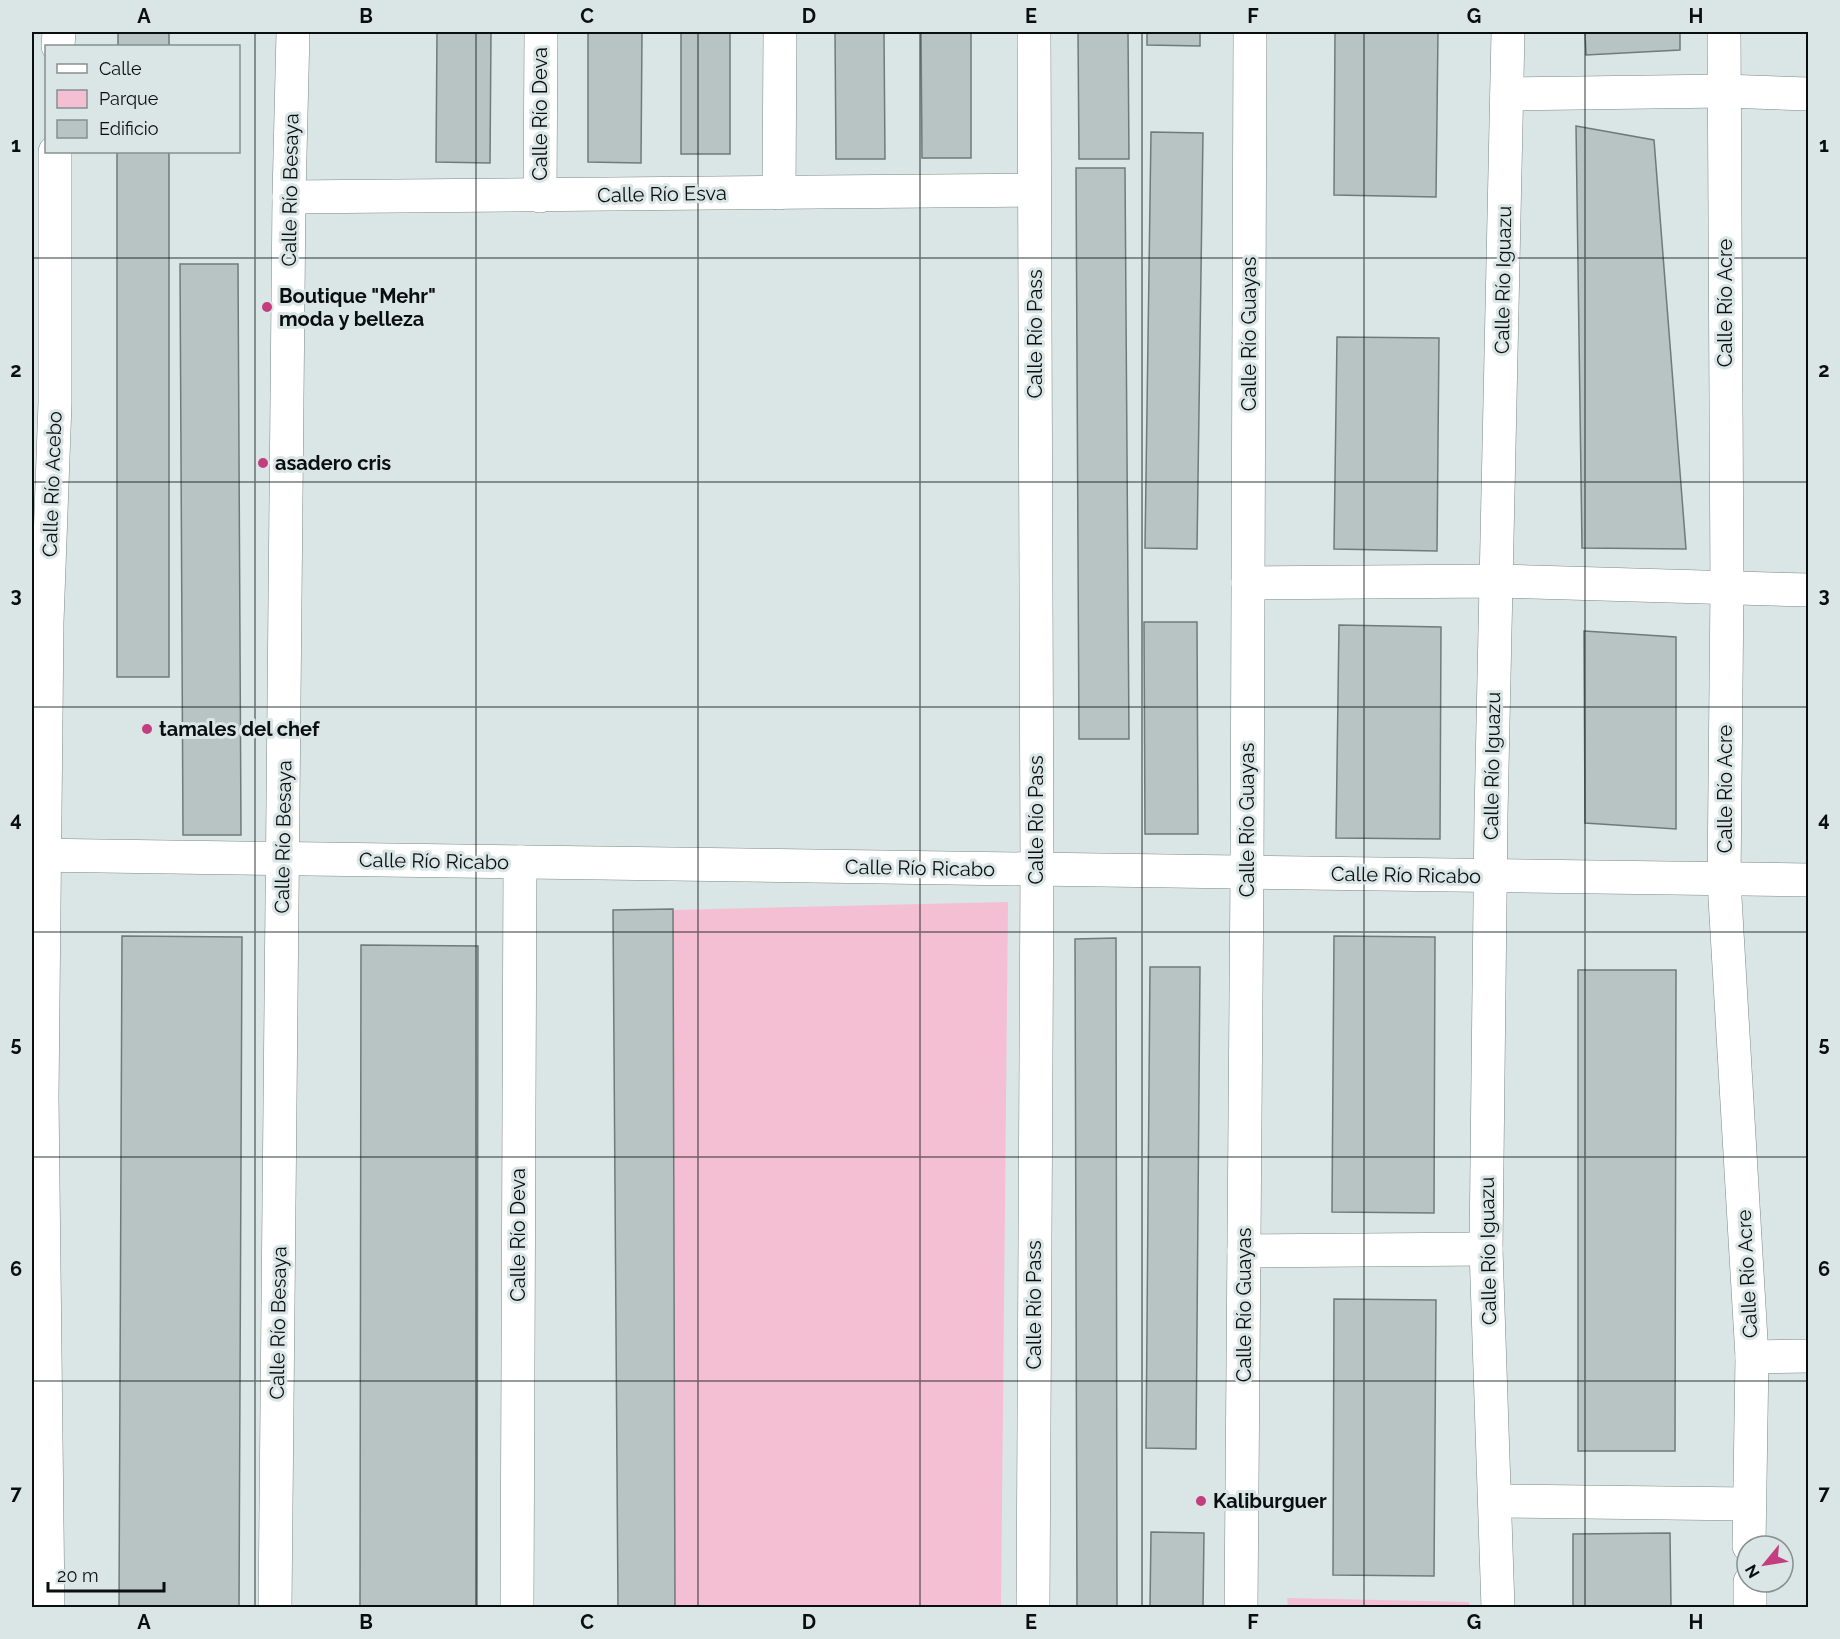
<svg xmlns="http://www.w3.org/2000/svg" width="1840" height="1639" font-family="Raleway,sans-serif">
  <rect width="100%" height="100%" fill="#d9e6e5"/>
  <g fill="#f4bfd3">
    <path d="M1008 902 1001 1607H675L673 910Z"/>
    <path d="M1287 1598 1469 1602 1470 1607H1288Z"/>
  </g>
  <g fill="#b7c4c3" stroke="#6f7b7a" stroke-width="1.5">
    <rect x="118" y="32" width="51" height="14"/>
    <path d="M437 32H491L490 163 436 162Z"/>
    <path d="M588 32H642L641 163 588 162Z"/>
    <rect x="681" y="32" width="49" height="122"/>
    <path d="M835 32H884L885 159H836Z"/>
    <path d="M921 32H971V158H922Z"/>
    <path d="M1078 32H1128L1129 159H1079Z"/>
    <path d="M1147 32H1200V46L1147 45Z"/>
    <path d="M1335 32H1438L1436 197 1334 195Z"/>
    <path d="M1585 32H1680V50L1586 55Z"/>
    <path d="M1576 126 1654 140 1686 549 1582 548Z"/>
    <path d="M1151 132 1203 133 1197 549 1145 548Z"/>
    <rect x="117" y="152" width="52" height="525"/>
    <path d="M1076 168H1125L1129 739H1079Z"/>
    <path d="M180 264H238L241 835H183Z"/>
    <path d="M1337 337 1439 338 1437 551 1334 549Z"/>
    <path d="M1144 622H1197L1198 834H1145Z"/>
    <path d="M1339 625 1441 627 1440 839 1336 838Z"/>
    <path d="M1584 631 1676 637V829L1585 823Z"/>
    <path d="M673 909 675 1608H618L613 910Z"/>
    <path d="M122 936 242 937 239 1608H119Z"/>
    <path d="M1334 936 1435 937 1434 1213 1332 1212Z"/>
    <path d="M1116 938 1117 1608H1077L1075 939Z"/>
    <path d="M361 945 478 946 477 1608H360Z"/>
    <path d="M1150 967H1200L1196 1449 1146 1448Z"/>
    <path d="M1578 970H1676L1675 1451H1578Z"/>
    <path d="M1334 1299 1436 1300 1434 1576 1333 1575Z"/>
    <path d="M1151 1532 1204 1533 1203 1608H1150Z"/>
    <path d="M1670 1533 1671 1608H1573V1534Z"/>
  </g>
  <g fill="none" stroke-linecap="round" stroke-linejoin="round">
    <g stroke="#7c8887" stroke-width="34">
      <g id="minor">
        <path d="M1724 32 1727 588 1724 881 1752 1357 1749 1546"/>
        <path d="M58 46 59 32"/>
        <path d="M1507 94 1724 91 1808 94"/>
        <path d="M779 193 780 32"/>
        <path d="M540 196 541 32"/>
        <path d="M289 197 1034 190"/>
        <path d="M1248 583 1496 581 1808 590"/>
        <path d="M32 855 1808 880"/>
        <path d="M1244 1251 1486 1249"/>
        <path d="M1752 1357 1808 1356"/>
        <path d="M1496 1501 1749 1504"/>
        <path d="M1750 1582V1608"/>
        <path d="M48 1608 42 1097 47 622 55 403V152"/>
        <path d="M275 1608 289 197 293 32"/>
        <path d="M517 1608 520 862"/>
        <path d="M1033 1608 1037 870 1034 32"/>
        <path d="M1241 1608 1247 873 1250 32"/>
        <path d="M1498 1608 1486 1249 1491 815 1508 32"/>
      </g>
    </g>
    <use href="#minor" stroke="#fff" stroke-width="33"/>
  </g>
  <path fill="none" stroke="#0a0e0e" stroke-width="1.5" stroke-opacity="0.55" d="M255 32V1608M476 32V1608M698 32V1608M920 32V1608M1142 32V1608M1364 32V1608M1585 32V1608M32 258H1808M32 482H1808M32 707H1808M32 932H1808M32 1157H1808M32 1381H1808"/>
  <g fill="#c33d7f" stroke="#d9e6e5" stroke-width="2">
    <circle cx="267" cy="307" r="6"/>
    <circle cx="263" cy="463" r="6"/>
    <circle cx="147" cy="729" r="6"/>
    <circle cx="1201" cy="1501" r="6"/>
  </g>
  <g text-anchor="middle" stroke-width="6" stroke-linejoin="round" paint-order="stroke">
    <g font-size="20" fill="#0a0e0e" stroke="#d9e6e5">
      <text transform="translate(540 114) rotate(-90)" y="7">Calle Río Deva</text>
      <text transform="translate(290 190) rotate(-89)" y="7">Calle Río Besaya</text>
      <text transform="translate(662 194) rotate(-1)" y="7">Calle Río Esva</text>
      <text transform="translate(1503 280) rotate(-89)" y="7">Calle Río Iguazu</text>
      <text transform="translate(1725 303) rotate(-90)" y="7">Calle Río Acre</text>
      <text transform="translate(1035 334) rotate(-90)" y="7">Calle Río Pass</text>
      <text transform="translate(1249 334) rotate(-90)" y="7">Calle Río Guayas</text>
      <text transform="translate(52 484) rotate(-88)" y="7">Calle Río Acebo</text>
      <text transform="translate(1492 766) rotate(-89)" y="7">Calle Río Iguazu</text>
      <text transform="translate(1725 789) rotate(-90)" y="7">Calle Río Acre</text>
      <text transform="translate(1036 820) rotate(-90)" y="7">Calle Río Pass</text>
      <text transform="translate(1247 820) rotate(-90)" y="7">Calle Río Guayas</text>
      <text transform="translate(283 837) rotate(-89)" y="7">Calle Río Besaya</text>
      <text transform="translate(434 861) rotate(1)" y="7">Calle Río Ricabo</text>
      <text transform="translate(920 868) rotate(1)" y="7">Calle Río Ricabo</text>
      <text transform="translate(1406 875) rotate(1)" y="7">Calle Río Ricabo</text>
      <text transform="translate(518 1235) rotate(-90)" y="7">Calle Río Deva</text>
      <text transform="translate(1488 1251) rotate(-91)" y="7">Calle Río Iguazu</text>
      <text transform="translate(1747 1274) rotate(-93)" y="7">Calle Río Acre</text>
      <text transform="translate(1034 1305) rotate(-90)" y="7">Calle Río Pass</text>
      <text transform="translate(1244 1305) rotate(-90)" y="7">Calle Río Guayas</text>
      <text transform="translate(278 1323) rotate(-89)" y="7">Calle Río Besaya</text>
    </g>
    <g font-size="20" font-weight="bold" fill="#0a0e0e" stroke="#d9e6e5" text-anchor="start">
      <text x="279" y="303">Boutique "Mehr"<tspan x="279" dy="23">moda y belleza</tspan></text>
      <text x="275" y="470">asadero cris</text>
      <text x="159" y="736">tamales del chef</text>
      <text x="1213" y="1508">Kaliburguer</text>
    </g>
  </g>
  <rect width="1840" height="1639" fill="none" stroke="#d9e6e5" stroke-width="66"/>
  <rect x="45" y="45" width="195" height="108" fill="#d9e6e5" stroke="#86908f" stroke-width="1.5"/>
  <rect x="57" y="64" width="30" height="9" fill="#ffffff" stroke="#86908f" stroke-width="1.5"/>
  <text x="99" y="75" font-size="18" fill="#0a0e0e">Calle</text>
  <rect x="57" y="90" width="30" height="18" fill="#f4bfd3" stroke="#86908f" stroke-width="1.5"/>
  <text x="99" y="105" font-size="18" fill="#0a0e0e">Parque</text>
  <rect x="57" y="120" width="30" height="18" fill="#b7c4c3" stroke="#86908f" stroke-width="1.5"/>
  <text x="99" y="135" font-size="18" fill="#0a0e0e">Edificio</text>
  <g transform="translate(1765 1564) rotate(240)"><circle r="28" fill="#d9e6e5" stroke="#86908f" stroke-width="1.5"/>
  <path d="M0-4.5L10 22L0 15L-10 22Z" fill="#c33d7f"/>
  <text y="-9" font-size="16" font-weight="bold" text-anchor="middle" fill="#0a0e0e">N</text>
  </g>
  <path d="M48 1582v9h116v-9" fill="none" stroke="#0a0e0e" stroke-width="3"/>
  <text x="57" y="1582" font-size="18" fill="#0a0e0e" stroke="#d9e6e5" stroke-width="4.5" paint-order="stroke">20 m</text>
  <rect x="33" y="33" width="1774" height="1573" fill="none" stroke="#0a0e0e" stroke-width="2"/>
  <g font-size="20" text-anchor="middle" font-weight="bold" fill="#0a0e0e">
    <text x="144" y="23">A</text>
    <text x="366" y="23">B</text>
    <text x="587" y="23">C</text>
    <text x="809" y="23">D</text>
    <text x="1031" y="23">E</text>
    <text x="1253" y="23">F</text>
    <text x="1474" y="23">G</text>
    <text x="1696" y="23">H</text>
    <text x="16" y="152">1</text>
    <text x="1824" y="152">1</text>
    <text x="16" y="377">2</text>
    <text x="1824" y="377">2</text>
    <text x="16" y="602">3</text>
    <text x="1824" y="602">3</text>
    <text x="16" y="826">4</text>
    <text x="1824" y="826">4</text>
    <text x="16" y="1051">5</text>
    <text x="1824" y="1051">5</text>
    <text x="16" y="1276">6</text>
    <text x="1824" y="1276">6</text>
    <text x="16" y="1500">7</text>
    <text x="1824" y="1500">7</text>
    <text x="144" y="1629">A</text>
    <text x="366" y="1629">B</text>
    <text x="587" y="1629">C</text>
    <text x="809" y="1629">D</text>
    <text x="1031" y="1629">E</text>
    <text x="1253" y="1629">F</text>
    <text x="1474" y="1629">G</text>
    <text x="1696" y="1629">H</text>
  </g>
</svg>
